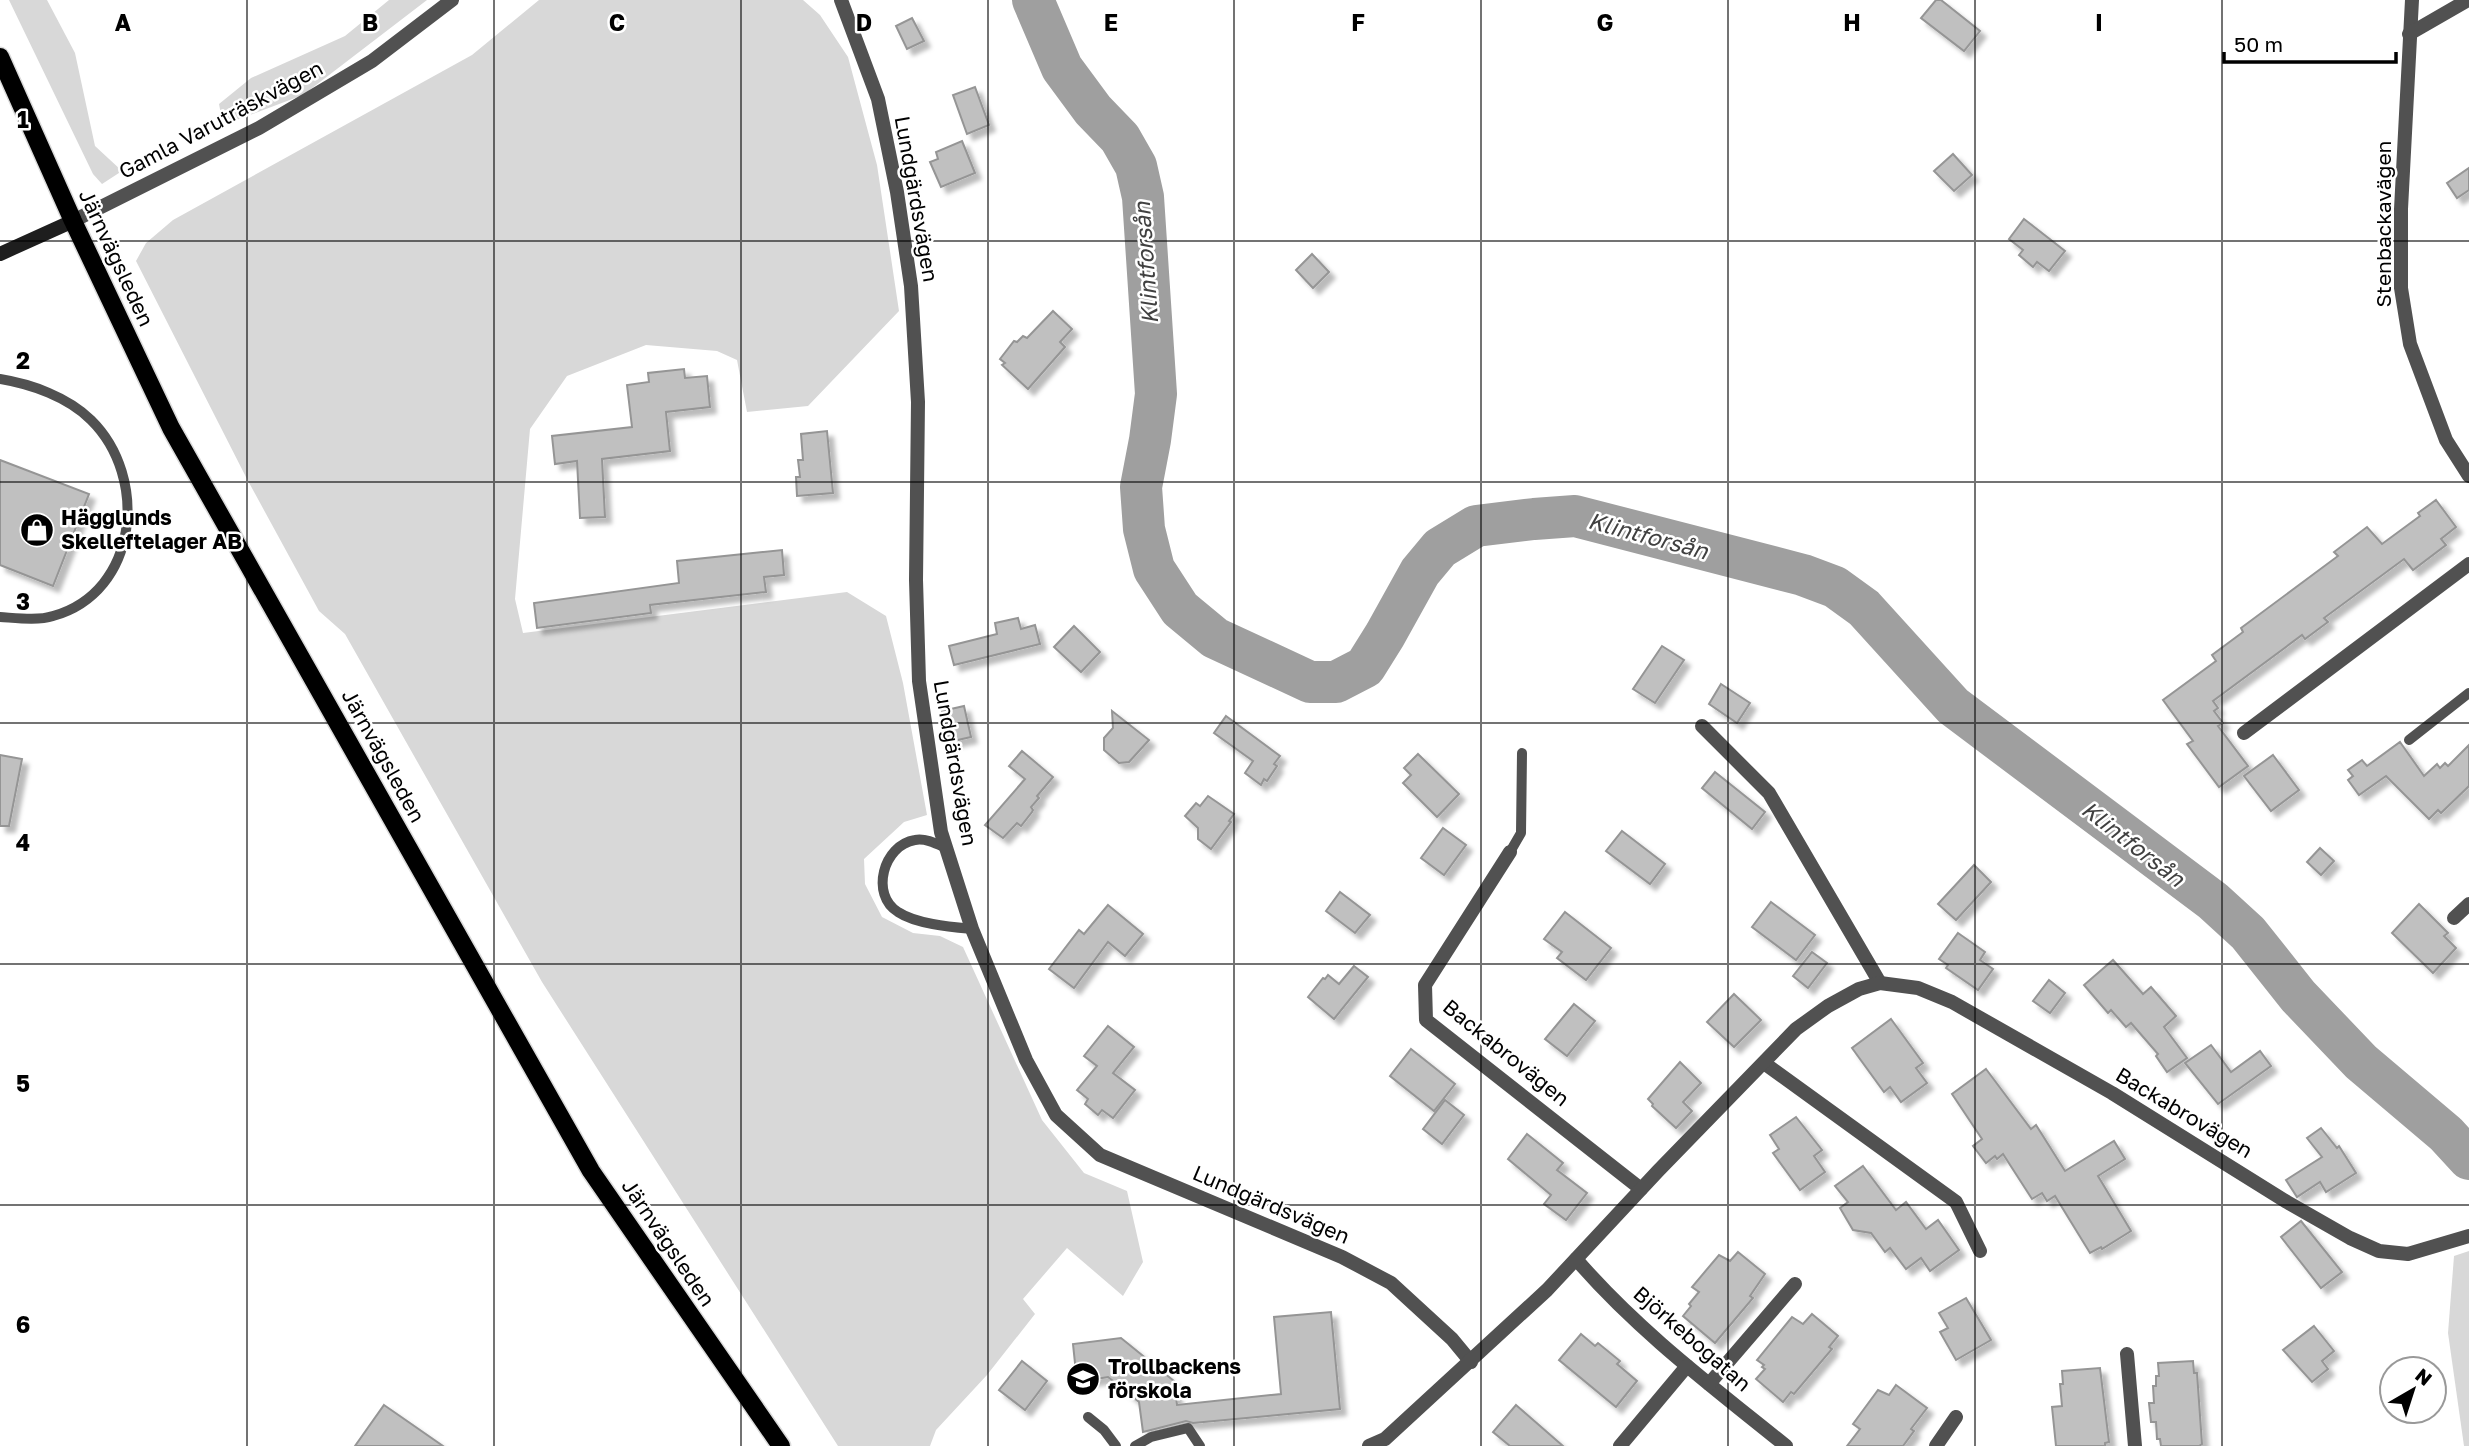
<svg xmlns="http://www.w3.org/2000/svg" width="2469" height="1446" font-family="'Golos Text',sans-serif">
  <defs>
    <filter id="shadow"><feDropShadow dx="6" dy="6" stdDeviation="2" flood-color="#0004"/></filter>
  </defs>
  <rect width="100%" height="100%" fill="#fff"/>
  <g fill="#d8d8d8">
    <path d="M9 0H47L75 53 95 146 122 171 102 184 93 174Z"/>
    <path d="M389 0H427L303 95 223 125 219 104 251 78 345 36Z"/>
    <path d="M539 0H803L820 15 848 57 877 165 899 311 808 406 747 412 737 360 717 351 646 345 567 376 530 429 515 599 523 633 847 592 886 616 903 683 927 815 904 822 864 859 865 884 882 917 913 933 940 936 963 947 1042 1120 1084 1173 1127 1191 1143 1262 1123 1296 1067 1248 1023 1299 1035 1314 987 1375 936 1430 930 1446H838L542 982 345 634 319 611 247 479 136 261 146 243 173 220 472 55Z"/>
    <path d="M2469 1251V1446H2464L2448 1333 2454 1256Z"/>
  </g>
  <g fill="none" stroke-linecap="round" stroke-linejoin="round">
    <path stroke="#9f9f9f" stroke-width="42" d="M1033 0 1062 68 1093 110 1120 138 1136 166 1143 197 1156 394 1150 440 1141 487 1144 529 1154 569 1180 609 1215 638 1310 682H1336L1365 667 1385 635 1420 572 1440 548 1476 526 1534 519 1575 516 1803 575 1835 587 1864 608 1953 706 2213 901 2248 933 2298 996 2361 1062 2446 1134 2469 1159"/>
  </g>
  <g fill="#c0c0c0" stroke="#959595" stroke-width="2" filter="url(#shadow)">
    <path d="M1936 0H1941L1980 31 1964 51 1921 18Z"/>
    <path d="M912 18 924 41 907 49 896 26Z"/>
    <path d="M975 87 989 125 967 134 953 95Z"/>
    <path d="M962 141 975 173 941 187 930 162 938 159 936 152Z"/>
    <path d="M1953 154 1972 175 1954 191 1934 171Z"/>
    <path d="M2469 168V190L2457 198 2447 183Z"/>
    <path d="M2024 219 2065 251 2049 271 2037 262 2033 267 2019 255 2023 250 2009 239Z"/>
    <path d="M1312 254 1329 272 1313 288 1296 270Z"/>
    <path d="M1053 311 1072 329 1060 342 1065 347 1028 389 1002 365 1005 363 1000 359 1014 341 1017 342 1023 336 1027 338Z"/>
    <path d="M684 369 685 378 707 376 710 407 666 412 670 451 602 459 605 517 580 518 577 461 555 464 552 436 632 427 627 385 649 382 648 373Z"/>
    <path d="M827 431 833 493 797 496 796 477H800L798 460H803L801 434Z"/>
    <path d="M0 460 89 494 53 586 0 565Z"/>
    <path d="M2436 500 2456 527 2441 539 2446 545 2413 570 2404 559 2324 618 2328 622 2305 639 2302 635 2213 701 2218 708 2214 711 2223 723 2218 726 2248 766 2219 787 2187 744 2193 741 2163 700 2216 661 2212 655 2243 632 2241 628 2338 556 2334 552 2367 527 2382 544 2420 516 2418 513Z"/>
    <path d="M782 550 784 575 764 577 766 592 650 605 651 613 537 628 534 603 679 583 677 561Z"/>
    <path d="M1018 618 1021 629 1035 625 1040 644 954 665 949 646 997 634 995 623Z"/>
    <path d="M1074 626 1100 652 1081 672 1054 647Z"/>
    <path d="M1662 646 1684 660 1655 703 1633 689Z"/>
    <path d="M1721 684 1750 703 1737 723 1709 704Z"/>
    <path d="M964 706 971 737 949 742 942 711Z"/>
    <path d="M1112 711 1149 740 1129 762 1119 763 1104 750V738L1113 728Z"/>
    <path d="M1226 716 1280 756 1274 764 1277 766 1267 781 1264 779 1261 785 1245 773 1253 761 1214 733Z"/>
    <path d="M2400 742 2424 776 2437 764 2440 768 2445 763 2448 766 2469 745V786L2441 813 2438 810 2429 819 2386 776 2359 795 2348 780 2353 776 2348 770 2362 760 2367 766Z"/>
    <path d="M1022 751 1053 777 1037 796 1039 798 1031 807 1033 810 1032 812 1021 826 1017 823 1003 838 985 825 1025 779 1009 766Z"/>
    <path d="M1418 754 1459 794 1437 817 1403 783 1411 775 1404 768Z"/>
    <path d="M0 755 22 759 9 826H0Z"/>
    <path d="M2273 755 2299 790 2271 811 2244 776Z"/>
    <path d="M1715 772 1765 812 1752 829 1702 788Z"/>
    <path d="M1208 796 1234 814 1229 821 1231 822 1211 849 1198 839V828L1185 816 1196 803 1200 806Z"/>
    <path d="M1443 828 1466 845 1444 875 1421 858Z"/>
    <path d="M1622 831 1665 864 1650 884 1606 851Z"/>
    <path d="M2320 848 2334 861 2321 875 2307 862Z"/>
    <path d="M1974 865 1991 882 1956 920 1938 904Z"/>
    <path d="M1340 892 1370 915 1355 933 1326 911Z"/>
    <path d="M1771 902 1815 935 1796 960 1752 927Z"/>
    <path d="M2419 904 2448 933 2444 936 2456 948 2433 973 2392 933Z"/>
    <path d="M1108 905 1143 934 1125 956 1108 942 1074 988 1049 969 1079 930 1084 934Z"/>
    <path d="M1565 912 1611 948 1586 980 1557 958 1562 952 1544 939Z"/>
    <path d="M1958 933 1985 952 1980 960 1993 969 1978 990 1946 968 1948 965 1939 959Z"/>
    <path d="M1812 952 1827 963 1808 988 1793 976Z"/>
    <path d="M2113 960 2143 994 2151 987 2176 1016 2164 1027 2187 1058 2167 1072 2156 1056 2158 1054 2131 1023 2126 1027 2111 1010 2108 1013 2084 985Z"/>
    <path d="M1354 966 1368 977 1334 1019 1308 997 1323 978 1325 979 1328 975 1339 984Z"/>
    <path d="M2049 980 2065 993 2050 1013 2033 1001Z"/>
    <path d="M1734 994 1761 1020 1734 1047 1707 1022Z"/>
    <path d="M1574 1004 1595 1021 1567 1056 1545 1039Z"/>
    <path d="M1891 1019 1923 1063 1916 1068 1927 1083 1901 1102 1890 1087 1884 1092 1852 1048Z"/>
    <path d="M1108 1026 1134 1047 1113 1073 1135 1090 1113 1118 1102 1110 1098 1115 1085 1104 1088 1099 1077 1090 1097 1066 1084 1056Z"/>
    <path d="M2211 1045 2231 1072 2260 1051 2271 1066 2218 1104 2185 1063Z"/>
    <path d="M1411 1049 1455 1084 1434 1111 1390 1076Z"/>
    <path d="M1680 1062 1701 1083 1683 1102 1692 1111 1676 1128 1652 1106 1653 1104 1648 1099Z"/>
    <path d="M1986 1069 2031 1129 2036 1125 2065 1171 2114 1141 2125 1159 2098 1176 2131 1231 2102 1249 2101 1247 2090 1253 2055 1196 2047 1201 2042 1193 2032 1199 2003 1154 1997 1159 1995 1156 1986 1163 1973 1146 1982 1139 1952 1094Z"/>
    <path d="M1445 1100 1464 1115 1442 1144 1423 1129Z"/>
    <path d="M1796 1117 1822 1150 1814 1156 1825 1172 1800 1190 1773 1153 1779 1149 1770 1135Z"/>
    <path d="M2321 1128 2337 1148 2339 1146 2356 1173 2326 1192 2320 1182 2297 1197 2286 1180 2322 1157 2307 1138Z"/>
    <path d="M1527 1134 1563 1163 1557 1170 1587 1193 1566 1220 1544 1204 1551 1195 1508 1159Z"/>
    <path d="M1863 1166 1896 1210 1906 1202 1926 1229 1938 1220 1959 1250 1930 1271 1921 1258 1906 1269 1890 1248 1885 1252 1871 1233 1853 1230 1840 1208 1848 1202 1835 1186Z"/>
    <path d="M2301 1221 2342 1272 2321 1288 2281 1237Z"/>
    <path d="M1738 1252 1765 1274 1750 1296 1753 1298 1715 1343 1683 1316 1691 1306 1689 1304 1699 1292 1692 1287 1719 1255 1730 1261Z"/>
    <path d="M1966 1298 1991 1340 1956 1360 1940 1332 1948 1328 1939 1313Z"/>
    <path d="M1331 1312 1340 1409 1193 1423 1186 1421 1143 1432 1139 1402 1108 1377 1077 1382 1073 1344 1121 1338 1174 1381 1177 1405 1281 1394 1274 1317Z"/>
    <path d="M1812 1314 1838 1336 1829 1347 1832 1349 1794 1394 1791 1392 1783 1402 1756 1379 1765 1369 1762 1367 1764 1365 1757 1360 1792 1317 1803 1324Z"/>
    <path d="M2314 1326 2334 1351 2322 1361 2328 1369 2312 1382 2283 1350Z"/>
    <path d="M1581 1334 1595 1346 1598 1343 1620 1361 1617 1364 1637 1381 1616 1407 1559 1360Z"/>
    <path d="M1022 1361 1047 1381 1025 1410 999 1390Z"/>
    <path d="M2193 1361 2194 1373H2197L2202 1444 2199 1446H2161L2160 1439H2157L2156 1422H2151L2149 1403H2154L2153 1386H2156V1376H2159L2158 1363Z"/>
    <path d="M2100 1368 2109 1442 2105 1443V1446H2056L2052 1407 2062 1406 2060 1384H2063L2062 1371Z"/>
    <path d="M1896 1385 1927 1408 1911 1429 1914 1431 1903 1446H1847L1860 1429 1853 1424 1878 1390 1889 1395Z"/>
    <path d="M384 1405 443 1446H355Z"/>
    <path d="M1516 1405 1563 1446H1510L1493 1432Z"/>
  </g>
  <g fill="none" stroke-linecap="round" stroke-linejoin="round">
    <g stroke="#dbdbdb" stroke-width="21">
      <path id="primary" d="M0 57 73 221 171 428 591 1171 781 1446"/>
    </g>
    <g stroke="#515151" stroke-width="10">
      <path d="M0 379C31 384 68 397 91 420 149 477 139 592 53 616 38 621 16 618 0 617"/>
      <path d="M2409 740 2469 693"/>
      <path d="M946 848C937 844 926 838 915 840 883 845 870 895 898 912 916 924 951 927 972 929"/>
      <path d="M1510 852 1521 833 1522 753"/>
      <path d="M1088 1417 1104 1430 1116 1446"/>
      <path d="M1135 1446 1151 1437 1188 1428 1200 1446"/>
    </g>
    <g stroke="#515151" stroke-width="14">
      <path d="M841 0 878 99 897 192 911 286 918 402 916 580 919 681 941 832 972 929 1026 1060 1056 1115 1100 1155 1342 1257 1391 1283 1452 1339 1471 1362"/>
      <path d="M2412 0 2401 209V288L2410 344 2446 440 2469 476"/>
      <path d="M2409 34 2468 0"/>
      <path d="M73 221 259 128 372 61 452 0"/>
      <path d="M1702 726 1769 793 1880 983"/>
      <path d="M2244 733 2469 564"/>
      <path d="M1510 852 1425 985 1426 1020 1641 1189"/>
      <path d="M2454 918 2469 904"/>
      <path d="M1764 1063 1956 1202 1980 1251"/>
      <path d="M1576 1259C1637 1330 1713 1387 1786 1446"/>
      <path d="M2127 1354 2135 1446"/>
      <path d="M1709 1384 1795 1284"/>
      <path d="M1369 1446 1385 1439 1547 1290 1658 1171 1796 1029 1828 1006 1859 989 1880 983 1918 988 1952 1002 2112 1093 2287 1202 2350 1238 2379 1251 2408 1254 2469 1236"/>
      <path d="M1620 1446 1687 1366"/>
      <path d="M1936 1446 1956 1417"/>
    </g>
    <path stroke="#1e1e1e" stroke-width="14" d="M0 254 73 221"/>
    <use href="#primary" stroke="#000" stroke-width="18"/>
  </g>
  <path fill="none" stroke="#000" stroke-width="2" stroke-opacity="0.55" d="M247 0V1446M494 0V1446M741 0V1446M988 0V1446M1234 0V1446M1481 0V1446M1728 0V1446M1975 0V1446M2222 0V1446M0 241H2469M0 482H2469M0 723H2469M0 964H2469M0 1205H2469"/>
  <defs>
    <g id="shop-disc" transform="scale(1.75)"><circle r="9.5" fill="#000" stroke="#fff"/><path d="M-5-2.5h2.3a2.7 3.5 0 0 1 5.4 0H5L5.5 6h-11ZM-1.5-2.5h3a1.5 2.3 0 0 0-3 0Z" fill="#fff"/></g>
    <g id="school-disc" transform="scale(1.75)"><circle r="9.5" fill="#000" stroke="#fff"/><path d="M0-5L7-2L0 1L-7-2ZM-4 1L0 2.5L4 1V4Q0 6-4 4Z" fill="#fff"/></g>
  </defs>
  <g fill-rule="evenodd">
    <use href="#shop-disc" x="37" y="530"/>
    <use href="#school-disc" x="1083" y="1379"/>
  </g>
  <g text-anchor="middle" stroke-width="5" stroke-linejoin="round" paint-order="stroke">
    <g font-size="21" fill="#000" stroke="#fff">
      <text transform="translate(221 120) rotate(-28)" y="7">Gamla Varuträskvägen</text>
      <text transform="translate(916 199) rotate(80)" y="7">Lundgärdsvägen</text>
      <text transform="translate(2384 224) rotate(-90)" y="7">Stenbackavägen</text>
      <text transform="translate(116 258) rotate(65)" y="7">Järnvägsleden</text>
      <text transform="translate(383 756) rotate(61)" y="7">Järnvägsleden</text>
      <text transform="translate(955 763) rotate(80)" y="7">Lundgärdsvägen</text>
      <text transform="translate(1506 1053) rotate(39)" y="7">Backabrovägen</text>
      <text transform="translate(2184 1113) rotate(31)" y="7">Backabrovägen</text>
      <text transform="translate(1271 1205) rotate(23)" y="7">Lundgärdsvägen</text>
      <text transform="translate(668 1243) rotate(56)" y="7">Järnvägsleden</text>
      <text transform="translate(1692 1339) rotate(41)" y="7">Björkebogatan</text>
    </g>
    <g font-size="21" font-weight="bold" fill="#000" stroke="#fff" text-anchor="start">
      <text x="61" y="525">Hägglunds<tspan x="61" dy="24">Skelleftelager AB</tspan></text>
      <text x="1108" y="1374">Trollbackens<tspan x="1108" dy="24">förskola</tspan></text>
    </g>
    <g font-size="23" font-style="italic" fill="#404040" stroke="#fff">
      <text transform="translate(1146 263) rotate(-94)" y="8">Klintforsån</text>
      <text transform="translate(1648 536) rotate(15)" y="8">Klintforsån</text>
      <text transform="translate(2133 844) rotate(38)" y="8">Klintforsån</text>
    </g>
  </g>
  <g font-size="23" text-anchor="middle" font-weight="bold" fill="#000" stroke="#fff" stroke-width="5" stroke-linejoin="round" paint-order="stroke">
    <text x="123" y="31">A</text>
    <text x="370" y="31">B</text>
    <text x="617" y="31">C</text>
    <text x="864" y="31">D</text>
    <text x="1111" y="31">E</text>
    <text x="1358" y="31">F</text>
    <text x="1605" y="31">G</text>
    <text x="1852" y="31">H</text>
    <text x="2099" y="31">I</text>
    <text x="23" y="128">1</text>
    <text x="23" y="369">2</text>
    <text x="23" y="610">3</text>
    <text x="23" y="851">4</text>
    <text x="23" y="1092">5</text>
    <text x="23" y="1333">6</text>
  </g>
  <g transform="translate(2413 1390) rotate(39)"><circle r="33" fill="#ffffff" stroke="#999999" stroke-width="2"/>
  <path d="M0-5L12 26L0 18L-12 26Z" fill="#000000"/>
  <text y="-10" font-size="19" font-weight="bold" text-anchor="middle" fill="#000000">N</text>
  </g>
  <path d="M2224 52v10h172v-10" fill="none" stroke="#000000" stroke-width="3.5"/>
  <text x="2234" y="52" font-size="21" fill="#000000" stroke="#ffffff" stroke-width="5" paint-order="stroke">50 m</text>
</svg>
